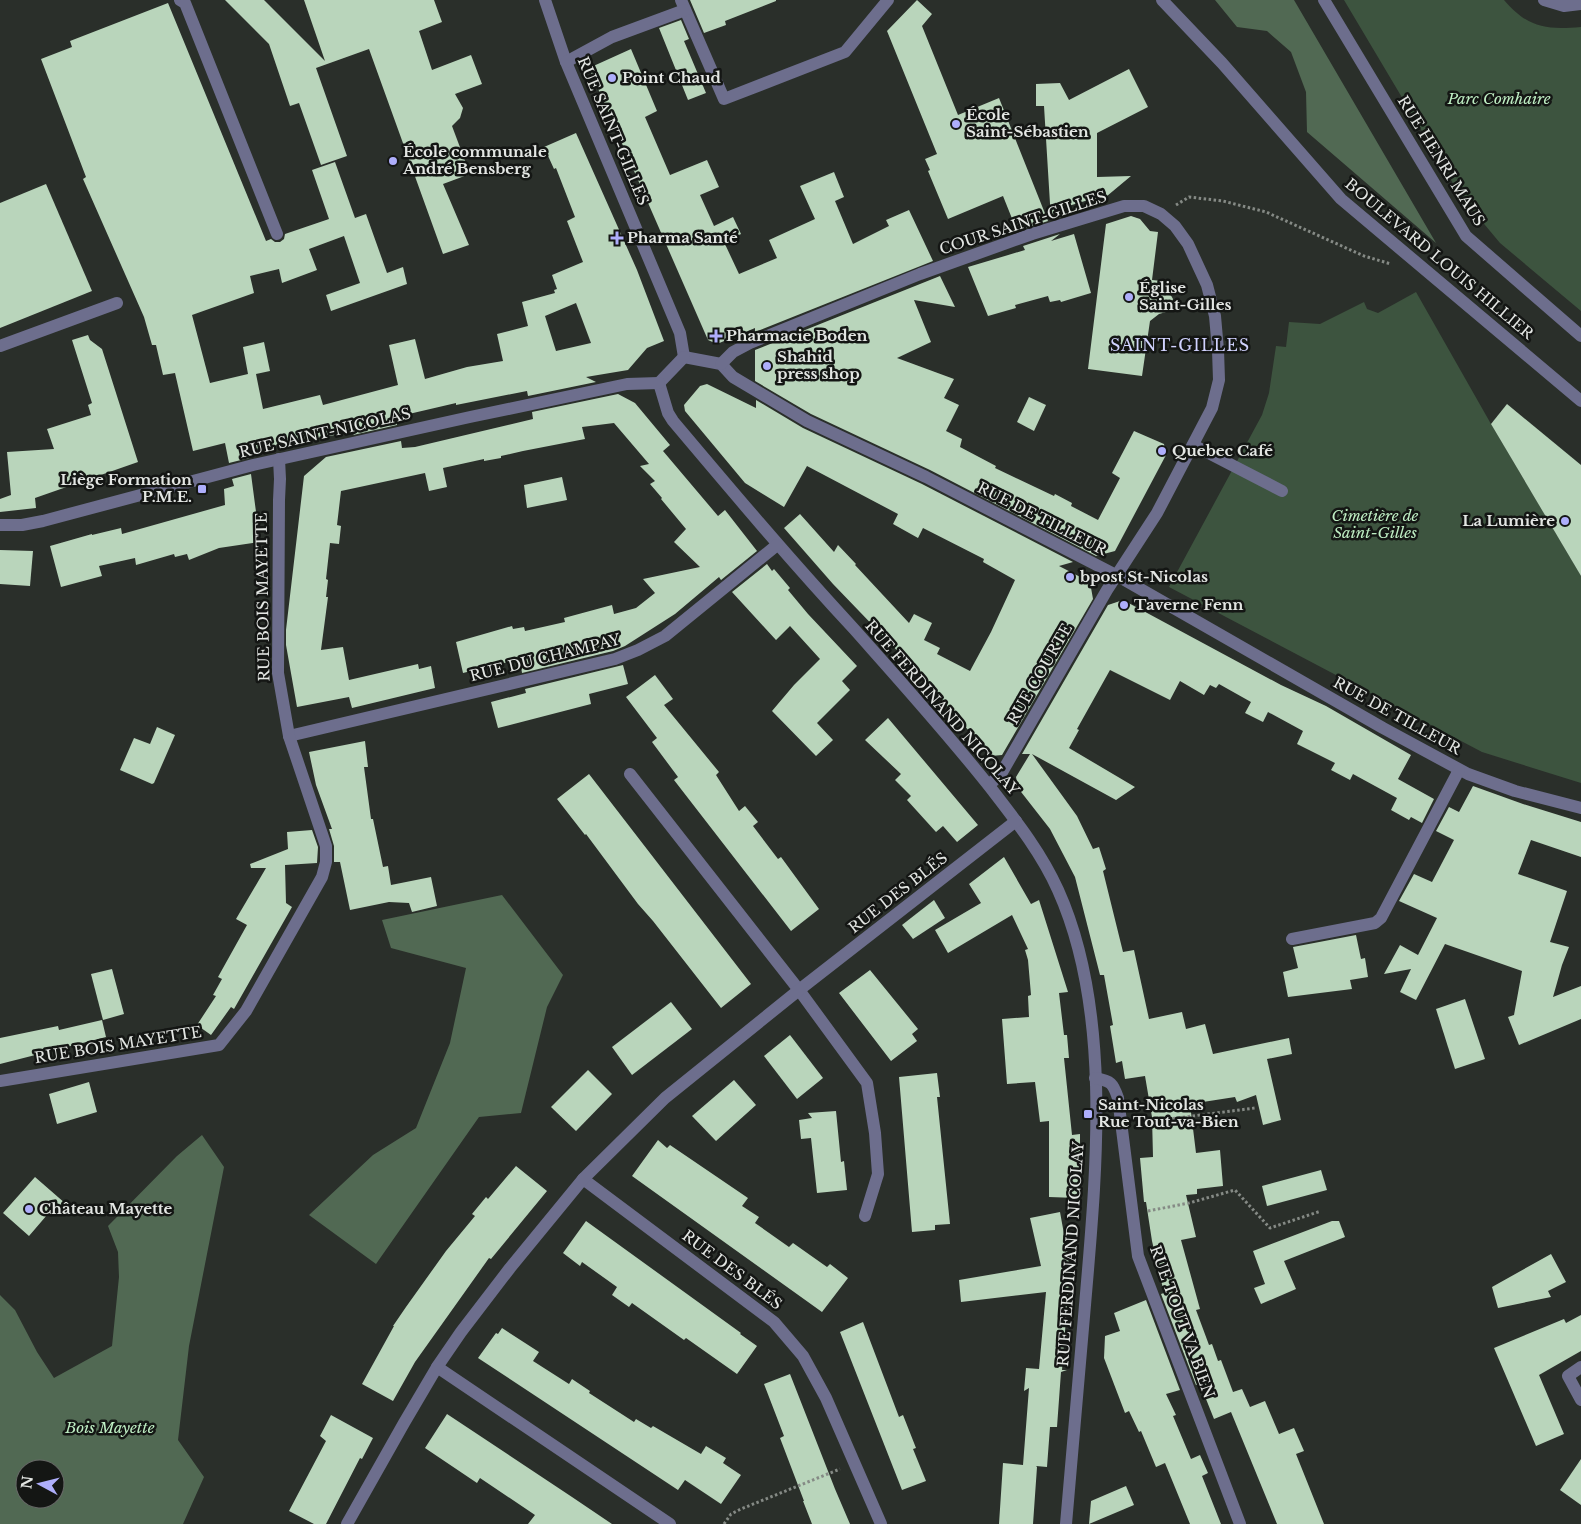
<svg xmlns="http://www.w3.org/2000/svg" width="1581" height="1524" font-family="'Libre Baskerville',serif">
  <rect width="100%" height="100%" fill="#2a2f2a"/>
  <g fill="#3d543f">
    <path d="M1344 0H1504C1528 28 1546 30 1581 27V311L1500 243 1460 195Z"/>
    <path d="M1416 292 1491 424 1581 576V783L1482 752 1169 587 1262 415 1269 393 1276 346 1286 347 1289 322 1320 324 1364 302 1367 309 1378 313Z"/>
  </g>
  <g fill="#516953" fill-rule="evenodd">
    <path d="M1215 0H1294L1436 243 1307 132 1306 92 1291 52 1267 31 1237 27Z"/>
    <path d="M502 895 563 975 547 1007 521 1113 479 1117 376 1264 309 1215 373 1155 416 1128 450 1043 466 968 391 948 382 920Z"/>
    <path d="M202 1135 224 1167 189 1346 178 1440 204 1477 183 1524H0V1295L15 1310 37 1352 54 1378 112 1346 119 1277 118 1252 108 1226 177 1156ZM25 1469H55V1499H25Z"/>
  </g>
  <g fill="#b9d5bb" fill-rule="evenodd">
    <path d="M225 0H264L325 61 304 0H434L442 22 419 31 432 70 471 55 482 84 455 94 463 108 460 118 452 126 470 174 443 184 469 245 443 254 369 49 316 68 347 156 321 165 299 103 290 106 269 44Z"/>
    <path d="M690 0H776V1L725 21 726 25 704 33Z"/>
    <path d="M917 0 932 14 922 26 958 115 999 98 1048 221 1017 231 1003 196 948 219 928 171 930 170 925 159 937 154 887 31Z"/>
    <path d="M168 3 266 241 271 239 275 242H280L284 239 285 234 329 219 312 170 335 162 355 218 366 214 387 273 403 267 407 284 331 311 326 295 360 283 344 236 309 249 317 270 282 283 279 269 250 276 254 293 192 315 210 383 248 374 243 347 264 342 270 371 256 374 263 409 320 395 323 405 398 385 389 345 415 339 425 379 467 367 503 361 497 334 528 326 522 302 555 293 554 290 557 289 552 275 583 262 567 221 575 217 556 168 554 169 544 147 576 133 637 270 664 341 647 348 628 370 586 377 596 382 528 396 527 391 456 405V403L396 417 397 425 353 435 358 431 248 450 249 458 229 463 225 443 193 451 175 373 163 375 156 345H152L144 317 83 179 86 177 41 59 72 47 70 41ZM576 303 591 343 556 351 545 316Z"/>
    <path d="M681 20 689 39 684 41 706 93 688 100 659 28Z"/>
    <path d="M631 49 657 111 645 117 670 175 707 160 719 187 700 195 714 226 733 217 741 234 724 242 739 274 777 258 769 240 815 219 800 186 834 172 844 197 835 201 853 244 889 226 886 220 909 210 933 261 755 332V328L717 344 708 340 589 68Z"/>
    <path d="M1129 69 1148 107 1097 133V177L1131 176 1101 201H1085L1065 207 1068 215 1051 220 1044 106H1036V84L1060 83 1069 100Z"/>
    <path d="M46 184 92 291 0 328V203Z"/>
    <path d="M1131 216 1140 219 1150 231 1158 232 1152 280 1162 281V287L1169 292 1173 299 1170 309 1166 312 1159 314 1150 321 1142 376 1088 369 1106 224Z"/>
    <path d="M1060 234 1051 241 1074 234 1091 293 1061 302 1060 300 1050 302 1048 296 1015 305 1016 308 988 316 968 267 1025 250 1023 246Z"/>
    <path d="M940 276 955 307 914 300 931 342 897 358 954 379 944 398 959 405 946 431 962 439 960 447 996 466 995 468 1054 496 1055 494 1072 503 1071 506 1098 520 1120 478 1112 473 1134 431 1164 444 1166 455 1115 551 1096 556 930 470 811 414 755 381V350Z"/>
    <path d="M88 335 90 340 102 349 138 462 35 498 36 508 0 512V499L11 495 7 452 54 449 47 429 91 415 88 405 92 403 72 340Z"/>
    <path d="M707 384 756 408V400L803 428 922 484 1073 562 1059 566 1090 582 1093 599 1002 755 991 756 911 665 833 584 784 528 800 514 834 552 838 545 856 564 855 565 909 623 914 614 932 623 924 640 940 648 937 654 970 671 991 632 1015 580 983 562 984 559 923 528 918 538 893 524 898 514 807 466 784 507 745 483 685 411 684 405 700 386Z"/>
    <path d="M618 394 635 403 670 445 663 451 718 516 725 510 757 551 721 580 719 577 675 614 625 646 613 651 522 673 520 659 463 673 456 642 512 626 513 629 524 627 525 631 565 622 564 618 612 605 614 614 636 608 655 593 643 579 700 567 674 542 686 529 661 499 662 498 650 484 655 481 640 466 649 464 614 423 582 427 585 439 523 451 501 456V458L484 461V459L443 468 447 487 429 491 425 473 341 491 337 525 341 526 339 544 330 543 326 579 328 580 326 597H328L321 650 343 647 349 680 418 664 419 669 431 666 435 688 352 708 349 697 297 707 286 645V630L304 476 326 457 401 441 402 448 415 447 533 419 532 412Z"/>
    <path d="M1029 397 1046 405 1034 431 1017 422Z"/>
    <path d="M1507 404 1581 465V576L1491 424Z"/>
    <path d="M251 474 260 542 219 548 189 560 187 554 175 557 174 554 136 565 135 558 99 566 102 576 61 587 50 546 92 534V535L121 528 122 534 225 505 224 489 234 486 232 479Z"/>
    <path d="M562 477 567 500 527 508 524 485Z"/>
    <path d="M0 550 33 551 30 586 0 584Z"/>
    <path d="M767 564 772 571 774 569 790 588 788 590 808 614 857 666 842 681 850 690 817 723 833 740 816 756 772 711 794 685 820 659 790 626 776 640 732 592Z"/>
    <path d="M1123 600 1281 685 1326 706 1411 755 1398 779 1434 799 1422 823 1411 817 1409 820 1391 810 1397 798 1353 774 1350 780 1331 770 1335 763 1297 744 1303 731 1268 712 1263 722 1245 713 1251 702 1219 684 1216 688 1210 685 1204 695 1180 681 1170 700 1110 670 1077 729 1079 730 1069 748 1135 787 1116 800 1032 754 1077 816 1093 849 1099 847 1106 869 1103 871 1123 952 1134 950 1149 1019 1182 1012 1186 1029 1205 1024 1213 1054 1289 1038 1292 1054 1267 1059 1281 1120 1263 1125 1256 1095 1237 1102 1235 1097 1190 1104 1196 1153 1220 1150 1223 1186 1197 1189V1194L1186 1195 1196 1237 1181 1240 1200 1309 1196 1310 1209 1345 1212 1344 1218 1361 1221 1360 1233 1392 1242 1389 1250 1407 1265 1401 1279 1434 1294 1428 1304 1451 1296 1454 1324 1524H1277L1231 1412 1214 1419 1200 1384 1196 1385 1161 1294 1164 1293 1152 1241 1146 1202H1144L1140 1158 1153 1157 1152 1117 1145 1076 1125 1079 1122 1061 1116 1063 1110 1026 1113 1025 1104 975H1100L1075 877 1050 829 1018 788 1016 777 1030 754H1022L1108 605Z"/>
    <path d="M623 665 628 684 589 694 591 704 498 728 491 702 526 693 525 689Z"/>
    <path d="M655 675 673 699 664 705 719 772 716 775 739 811 745 806 758 822 753 826 778 859 781 857 819 909 791 931 674 780 678 777 652 742 657 738 626 697Z"/>
    <path d="M888 718 978 825 957 842 943 826 936 832 907 800 911 796 895 780 901 774 865 740Z"/>
    <path d="M157 727 175 735 154 783 152 784 120 770 134 738 150 744Z"/>
    <path d="M365 741 368 767H364L371 819H373L383 867 388 866 391 885 431 877 437 906 412 912 409 903 389 902 350 910 340 862H334V846L329 829H332L316 785 309 752Z"/>
    <path d="M589 774 751 984 721 1008 653 921 638 904 586 834 585 835 557 799Z"/>
    <path d="M1473 786 1523 804 1581 822V857L1531 840 1518 874 1567 891 1550 942 1569 947 1562 965 1553 997 1581 986V1019L1519 1045 1508 1017 1514 1015 1522 971 1445 944 1416 1000 1400 992 1411 969 1384 974 1400 945 1418 955 1437 918 1399 901 1414 874 1432 882 1454 840 1436 831 1449 807 1459 812Z"/>
    <path d="M312 830 318 847 317 863 285 865 286 903 292 907 234 1009 231 1007 211 1035 197 1025 216 996 213 995 222 979 218 977 247 925 236 919 266 868H251L250 864 288 849 287 832Z"/>
    <path d="M1004 857 1031 904 1039 900 1068 992 1059 993 1064 1035H1067L1069 1058H1064L1072 1135 1080 1134V1170L1077 1198 1049 1197V1121L1040 1122 1035 1082 1007 1084 1002 1019 1029 1017 1028 996 1031 995 1028 960 1025 950 1028 949 1012 915 948 953 935 930 981 903 969 884Z"/>
    <path d="M934 900 945 918 913 939 902 925Z"/>
    <path d="M1356 935 1361 959 1365 958 1368 977 1350 980 1352 989 1288 997 1283 972 1298 968 1293 947Z"/>
    <path d="M112 969 124 1014 103 1020 91 974Z"/>
    <path d="M870 970 918 1029 912 1034 917 1041 891 1061 839 993Z"/>
    <path d="M1465 999 1485 1059 1455 1069 1436 1009Z"/>
    <path d="M671 1002 692 1029 632 1075 612 1047Z"/>
    <path d="M102 1020 106 1037 0 1064V1038L58 1026 59 1030Z"/>
    <path d="M790 1035 823 1078 797 1099 764 1056Z"/>
    <path d="M588 1070 612 1094 576 1131 551 1107Z"/>
    <path d="M937 1073 940 1097H937L950 1224 935 1225V1230L912 1232 899 1077Z"/>
    <path d="M734 1080 756 1105 716 1141 692 1116Z"/>
    <path d="M89 1082 97 1112 57 1124 49 1094Z"/>
    <path d="M836 1111 841 1162 844 1161 847 1190 817 1193 811 1138 801 1139 799 1120 812 1118 808 1113Z"/>
    <path d="M658 1140 667 1148 670 1145 748 1198 742 1206 759 1217 755 1223 789 1247 793 1243 827 1267 830 1264 848 1278 822 1312 632 1176Z"/>
    <path d="M516 1166 547 1191 491 1259 489 1258 415 1362 393 1401 362 1384 394 1326H393L406 1307 446 1251 475 1216 472 1214 486 1197 488 1199Z"/>
    <path d="M1321 1170 1327 1190 1267 1206 1262 1186Z"/>
    <path d="M35 1177 66 1204 53 1208 29 1236 3 1213Z"/>
    <path d="M1060 1212 1070 1267 1062 1370H1067L1061 1372 1057 1427H1050L1047 1467 1036 1466 1037 1467 1033 1524H999L1003 1463 1023 1465 1029 1388 1024 1391 1026 1368 1039 1369 1046 1292 961 1302 959 1280 1041 1266 1030 1218Z"/>
    <path d="M586 1221 741 1333 740 1334 757 1346 737 1374 686 1338 684 1340 632 1303 629 1307 612 1295 617 1287 582 1262 580 1266 563 1253Z"/>
    <path d="M1332 1221H1339L1345 1237 1284 1261 1296 1289 1261 1304 1254 1288 1265 1284 1253 1251Z"/>
    <path d="M1551 1254 1566 1282 1548 1291 1551 1297 1498 1308 1492 1287Z"/>
    <path d="M1146 1300 1180 1390 1166 1394 1176 1415 1173 1416 1191 1459 1200 1455 1208 1473 1202 1476 1221 1524H1190L1165 1463 1156 1467 1141 1431 1139 1432 1129 1411 1125 1413 1104 1358 1105 1336 1120 1331 1114 1313Z"/>
    <path d="M1581 1315V1351L1539 1375 1564 1434 1536 1446 1494 1348 1564 1319 1566 1323Z"/>
    <path d="M863 1322 899 1417 903 1415 916 1448 913 1449 926 1481 902 1490 840 1332Z"/>
    <path d="M502 1328 539 1352 533 1361 569 1384 572 1379 590 1391 589 1393 634 1422 636 1419 651 1428 653 1426 701 1454 706 1446 726 1458 723 1463 741 1475 721 1504 685 1480 678 1490 478 1358 496 1333 498 1334Z"/>
    <path d="M790 1374 835 1489 850 1524H812L803 1501H804L780 1438 784 1436 764 1384Z"/>
    <path d="M447 1414 572 1497 612 1524H528L535 1515 480 1478 477 1483 425 1448Z"/>
    <path d="M331 1415 373 1438 362 1459 360 1458 326 1524H314L289 1511 326 1441 320 1436Z"/>
    <path d="M1581 1459V1505L1560 1490Z"/>
    <path d="M1126 1486 1134 1505 1089 1524 1091 1501Z"/>
  </g>
  <g fill="none" stroke-linecap="round" stroke-linejoin="round">
    <g stroke="#858a85" stroke-width="3" stroke-dasharray="2.5 2.5" stroke-linecap="butt">
      <path d="M1176 205 1189 197 1223 201 1266 212 1364 256 1391 264"/>
      <path d="M1138 1123 1255 1108"/>
      <path d="M1148 1211 1189 1203 1235 1190 1270 1228 1321 1211"/>
      <path d="M724 1524 731 1514 741 1509 840 1469"/>
    </g>
    <g stroke="#6d6e8d" stroke-width="12">
      <path d="M180 0 185 3 277 234"/>
      <path d="M545 0 566 62 680 333 684 357"/>
      <path d="M681 0 724 99 845 52 888 0"/>
      <path d="M1162 0 1222 63 1341 199 1581 401"/>
      <path d="M1324 0 1466 236 1581 336"/>
      <path d="M1544 0 1564 6 1581 4"/>
      <path d="M566 62 612 37 685 10"/>
      <path d="M0 346 117 303"/>
      <path d="M684 357 721 364 733 377 807 421 926 477 1116 575 1383 728 1468 774 1515 791 1581 808"/>
      <path d="M721 364 733 352 750 343 920 274 1032 234 1124 206H1144L1161 214 1175 226 1188 244 1207 285 1215 316 1218 350 1219 380 1212 408 1157 513 1107 590 1001 774 989 785"/>
      <path d="M659 383 668 413 673 421C732 491 791 561 854 629 901 682 949 735 993 791 1017 822 1042 854 1058 890 1113 1012 1096 1176 1085 1305 1079 1378 1073 1451 1066 1524"/>
      <path d="M659 383 684 357"/>
      <path d="M1193 445 1282 491"/>
      <path d="M0 525H22L43 521 253 465 470 417 627 384 659 383"/>
      <path d="M289 736 615 659 638 650 665 636 777 545"/>
      <path d="M630 774 799 990 867 1083 875 1133 878 1174 865 1216"/>
      <path d="M1292 939 1375 923 1381 918 1459 770"/>
      <path d="M1095 1078C1111 1081 1113 1083 1118 1098L1138 1256 1240 1524"/>
      <path d="M0 1081 219 1045 246 1011 322 877 326 862V846L289 736 278 673 279 500 280 479 279 459"/>
      <path d="M583 1179 774 1322 803 1356 826 1398 881 1524"/>
      <path d="M437 1367 670 1524"/>
      <path d="M1581 1367 1568 1376 1581 1400"/>
      <path d="M347 1524 404 1423 437 1367 461 1332 510 1268 583 1179 665 1098 799 990 1016 821"/>
    </g>
  </g>
  <g fill="#aeaefb" stroke="#141614" stroke-width="2">
    <circle cx="612" cy="78" r="5"/>
    <circle cx="956" cy="124" r="5"/>
    <circle cx="393" cy="161" r="5"/>
    <path d="M614.5 230.5h5v5h5v5h-5v5h-5v-5h-5v-5h5z"/>
    <circle cx="1129" cy="297" r="5"/>
    <path d="M713.5 328.5h5v5h5v5h-5v5h-5v-5h-5v-5h5z"/>
    <circle cx="767" cy="366" r="5"/>
    <circle cx="1162" cy="451" r="5"/>
    <rect x="197" y="484" width="10" height="10" rx="2.5"/>
    <circle cx="1565" cy="521" r="5"/>
    <circle cx="1070" cy="577" r="5"/>
    <circle cx="1124" cy="605" r="5"/>
    <rect x="1083" y="1109" width="10" height="10" rx="2.5"/>
    <circle cx="29" cy="1209" r="5"/>
  </g>
  <g text-anchor="middle" stroke-width="5" stroke-linejoin="round" paint-order="stroke">
    <g font-size="15" font-weight="bold" fill="#e3e6e3" stroke="#141614" text-anchor="start">
      <text x="622" y="83">Point Chaud</text>
      <text x="966" y="120">École<tspan x="966" dy="17">Saint-Sébastien</tspan></text>
      <text x="403" y="157">École communale<tspan x="403" dy="17">André Bensberg</tspan></text>
      <text x="627" y="243">Pharma Santé</text>
      <text x="1139" y="293">Église<tspan x="1139" dy="17">Saint-Gilles</tspan></text>
      <text x="726" y="341">Pharmacie Boden</text>
      <text x="777" y="362">Shahid<tspan x="777" dy="17">press shop</tspan></text>
      <text x="1172" y="456">Quebec Café</text>
      <text x="192" y="485" text-anchor="end">Liège Formation<tspan x="192" dy="17">P.M.E.</tspan></text>
      <text x="1555" y="526" text-anchor="end">La Lumière</text>
      <text x="1080" y="582">bpost St-Nicolas</text>
      <text x="1134" y="610">Taverne Fenn</text>
      <text x="1098" y="1110">Saint-Nicolas<tspan x="1098" dy="17">Rue Tout-va-Bien</tspan></text>
      <text x="39" y="1214">Château Mayette</text>
    </g>
    <g font-size="15" font-style="italic" fill="#bfefc4" stroke="#141614">
      <text x="1499" y="104">Parc Comhaire</text>
      <text x="1375" y="521">Cimetière de<tspan x="1375" dy="17">Saint-Gilles</tspan></text>
      <text x="110" y="1433">Bois Mayette</text>
    </g>
    <g font-size="15" fill="#e3e6e3" stroke="#141614">
      <text transform="translate(613 131) rotate(67)" y="5">RUE SAINT-GILLES</text>
      <text transform="translate(1441 161) rotate(58)" y="5">RUE HENRI MAUS</text>
      <text transform="translate(1023 223) rotate(-18)" y="5">COUR SAINT-GILLES</text>
      <text transform="translate(1439 259) rotate(40)" y="5">BOULEVARD LOUIS HILLIER</text>
      <text transform="translate(325 433) rotate(-13)" y="5">RUE SAINT-NICOLAS</text>
      <text transform="translate(1042 519) rotate(27)" y="5">RUE DE TILLEUR</text>
      <text transform="translate(263 597) rotate(-91)" y="5">RUE BOIS MAYETTE</text>
      <text transform="translate(545 658) rotate(-14)" y="5">RUE DU CHAMPAY</text>
      <text transform="translate(1040 674) rotate(-60)" y="5">RUE COURTE</text>
      <text transform="translate(942 708) rotate(49)" y="5">RUE FERDINAND NICOLAY</text>
      <text transform="translate(1397 716) rotate(29)" y="5">RUE DE TILLEUR</text>
      <text transform="translate(898 893) rotate(-38)" y="5">RUE DES BLÉS</text>
      <text transform="translate(118 1045) rotate(-9)" y="5">RUE BOIS MAYETTE</text>
      <text transform="translate(1071 1254) rotate(-86)" y="5">RUE FERDINAND NICOLAY</text>
      <text transform="translate(732 1270) rotate(37)" y="5">RUE DES BLÉS</text>
      <text transform="translate(1182 1322) rotate(70)" y="5">RUE TOUT VA BIEN</text>
    </g>
    <g font-size="16" letter-spacing="1" fill="#d1d3ff" stroke="#141614">
      <text x="1180" y="351">SAINT-GILLES</text>
    </g>
  </g>
  <g transform="translate(40 1484) rotate(277)"><circle r="24" fill="#141614" stroke="#676967"/>
  <path d="M0-4L9 19L0 12L-9 19Z" fill="#aeaefb"/>
  <text y="-8" font-size="14" font-weight="bold" text-anchor="middle" fill="#e3e6e3">N</text>
  </g>
</svg>
